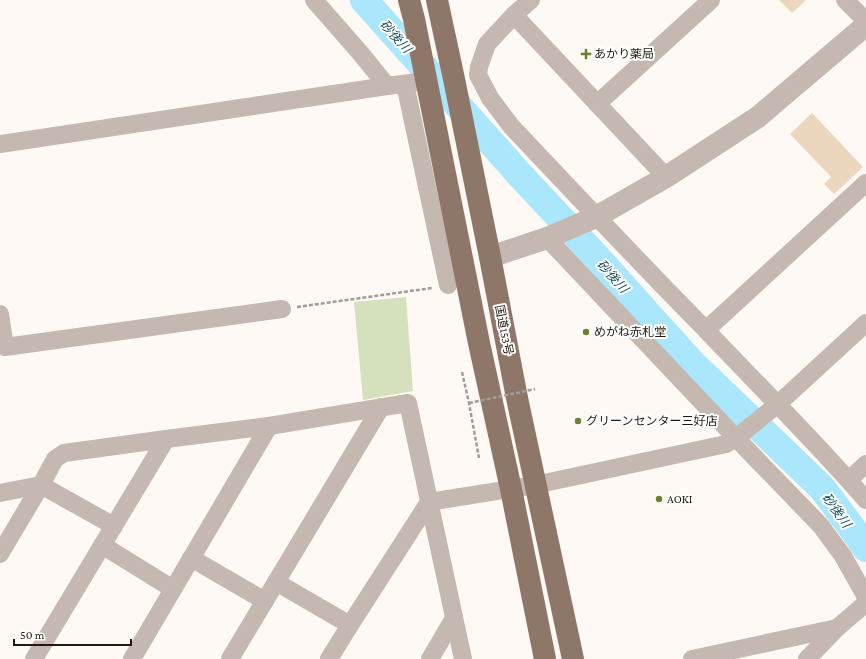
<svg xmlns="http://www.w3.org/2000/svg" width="866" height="659" font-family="'Crimson Pro','Noto Sans JP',serif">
  <rect width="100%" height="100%" fill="#fef9f5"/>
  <path fill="#d5e1bd" d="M406 297 413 391 363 400 354 302Z"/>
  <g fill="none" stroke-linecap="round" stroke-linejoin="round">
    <path stroke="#aae7fc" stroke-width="28" d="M364 0 520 175 593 253 692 363 822 488 849 524 866 548"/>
  </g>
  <g fill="#ecd6be">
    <path d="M779 0H806L792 13Z"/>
    <path d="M812 113 863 167 834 194 824 184 831 177 790 134Z"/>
  </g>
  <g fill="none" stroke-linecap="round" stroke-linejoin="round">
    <g stroke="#a29c96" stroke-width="2.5" stroke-dasharray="4 2" stroke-linecap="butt">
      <path d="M297 307 432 288"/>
      <path d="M462 372 469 403 479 458"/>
    </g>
    <g stroke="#c5b8b1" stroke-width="18">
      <path d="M314 0 362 55 387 86"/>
      <path d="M531 0 515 14 487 44 479 67 478 75 490 98 511 126C575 194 639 262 705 329 759 386 815 441 866 500"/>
      <path d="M845 0 866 21"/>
      <path d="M514 15 666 177"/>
      <path d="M405 84 448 285"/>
      <path d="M597 104 711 0"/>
      <path d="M0 144 387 86 426 81"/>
      <path d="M547 238 736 438 821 526 843 556 866 597"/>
      <path d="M0 314 5 347 282 309"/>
      <path d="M706 330 866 183"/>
      <path d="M849 480 866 464"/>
      <path d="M0 493 41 485 114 526"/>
      <path d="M102 545 173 589"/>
      <path d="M0 554 41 485 55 459 64 453 166 439 269 426 408 403 463 659"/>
      <path d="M191 558 265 601"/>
      <path d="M276 582 350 625"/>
      <path d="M34 659 166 439"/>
      <path d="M132 659 269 426"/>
      <path d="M230 659 381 407"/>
      <path d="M329 659 350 625 429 502 535 485 726 444 736 438 778 404 866 323"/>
      <path d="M430 659 454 618"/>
      <path d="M692 659 837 628"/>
      <path d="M807 659 837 628 866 603"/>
    </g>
    <path stroke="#c5b8b1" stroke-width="22" d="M490 257 547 238 596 217 666 177 758 117 866 25"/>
    <g stroke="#8e7669" stroke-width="22">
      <path d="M409 0 414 19 479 343 511 489 545 659"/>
      <path d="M437 0 454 79 490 257 517 398 573 659"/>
    </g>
    <path stroke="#a29c96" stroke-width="2.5" stroke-dasharray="4 2" stroke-linecap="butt" d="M469 403 535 389"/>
  </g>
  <g fill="#6d8131" stroke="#fff" stroke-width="1.5">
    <path d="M584 48h4v4h4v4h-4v4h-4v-4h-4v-4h4z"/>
    <circle cx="586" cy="332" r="4"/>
    <circle cx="578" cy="421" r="4"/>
    <circle cx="659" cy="499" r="4"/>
  </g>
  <g text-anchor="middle" stroke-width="4" stroke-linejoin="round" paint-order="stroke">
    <g font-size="12" fill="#221a12" stroke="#fff" text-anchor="start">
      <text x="594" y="58">あかり薬局</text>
      <text x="594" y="336">めがね赤札堂</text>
      <text x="586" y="425">グリーンセンター三好店</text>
      <text x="667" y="503">AOKI</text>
    </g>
    <g font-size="12" fill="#221a12" stroke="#fff">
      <text transform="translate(504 330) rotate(79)" y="4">国道153号</text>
    </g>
    <g font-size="13" font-style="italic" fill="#1b4e5d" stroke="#fff">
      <text transform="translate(396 36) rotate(48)" y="5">砂後川</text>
      <text transform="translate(613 276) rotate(48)" y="5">砂後川</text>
      <text transform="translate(837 510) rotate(54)" y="5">砂後川</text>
    </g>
  </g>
  <path d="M14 639v6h117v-6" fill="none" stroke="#221a12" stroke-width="2"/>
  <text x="20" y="639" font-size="12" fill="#221a12" stroke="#ffffff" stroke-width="3" paint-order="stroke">50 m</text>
</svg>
